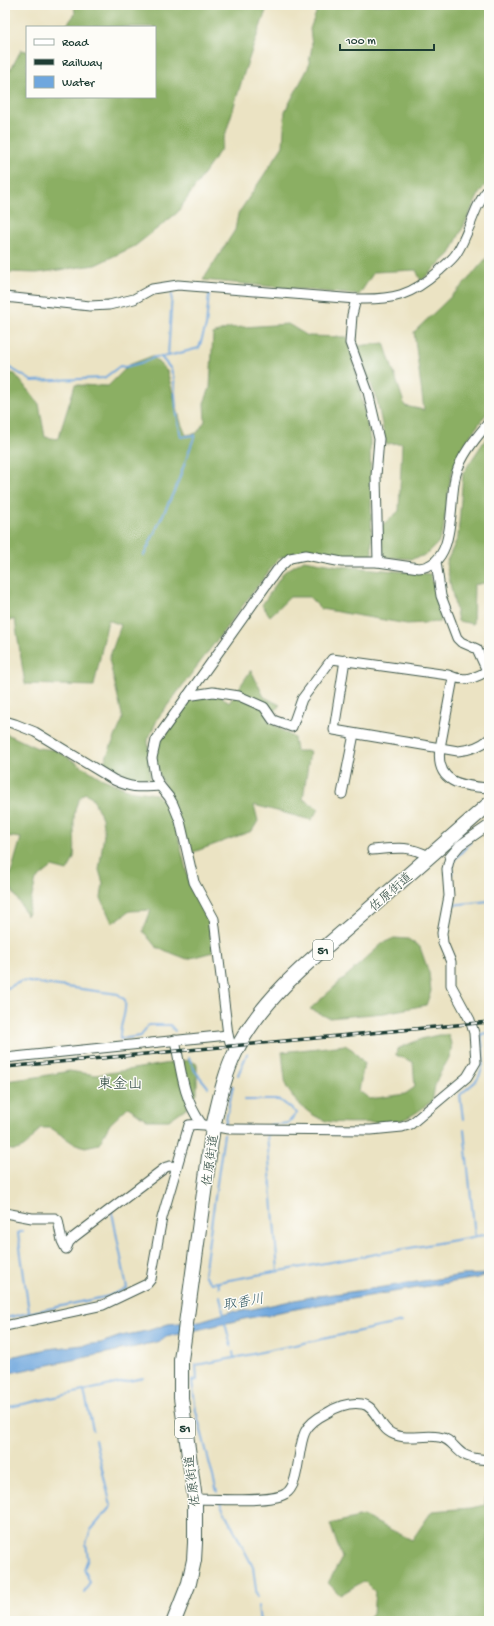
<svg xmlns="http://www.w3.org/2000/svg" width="494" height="1626" font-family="'Gochi Hand','Klee One',sans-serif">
  <rect width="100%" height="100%" fill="#fdfcf7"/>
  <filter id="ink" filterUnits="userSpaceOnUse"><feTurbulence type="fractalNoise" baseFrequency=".025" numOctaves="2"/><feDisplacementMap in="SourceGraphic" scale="8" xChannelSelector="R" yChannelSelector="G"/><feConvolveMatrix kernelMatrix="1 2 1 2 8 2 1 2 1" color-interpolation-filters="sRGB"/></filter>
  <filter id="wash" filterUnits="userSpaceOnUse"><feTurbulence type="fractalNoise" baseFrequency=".012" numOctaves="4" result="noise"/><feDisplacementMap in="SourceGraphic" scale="16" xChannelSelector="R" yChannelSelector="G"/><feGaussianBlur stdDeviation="0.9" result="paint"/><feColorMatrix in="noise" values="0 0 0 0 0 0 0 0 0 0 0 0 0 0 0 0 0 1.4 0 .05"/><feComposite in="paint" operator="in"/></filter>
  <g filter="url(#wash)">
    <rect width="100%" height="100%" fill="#ebe3c3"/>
    <g fill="#8baf64" stroke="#55764c">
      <path d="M74 5H268L245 70 221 149 177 213 135 246 95 265 37 273 5 272V70L11 69 21 50 27 51V97H155V27H65L75 14Z"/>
      <path d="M319 5H489V180L480 192 450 254 421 281 416 270 374 272 359 295 203 280 235 230 238 214 283 146 285 111 308 68 312 46 310 29Z"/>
      <path d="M489 255V410L468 439 451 474 443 531 438 543 426 555 411 559 383 557 381 526 399 511 402 443 386 444 377 400 357 346 384 343 405 406 424 410 414 332 464 284Z"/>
      <path d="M288 324 308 336 347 337 358 380 370 439 372 557 343 558 313 549 293 553 278 559 158 718 148 740 150 779 130 777 104 762 123 719 109 659 121 625 108 620 94 686 25 684 15 620H5V372L15 374 39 404 45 437 58 439 75 385 108 386 129 365 152 356 167 371 181 423 186 435 197 433 205 421 204 403 210 388 213 334 229 328Z"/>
      <path d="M489 434V582L474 585 473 624 458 621 446 563 458 537 463 473Z"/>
      <path d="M304 560 339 566 430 574 436 592 441 622 407 624 321 609 309 597H290L270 616 262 605 284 572Z"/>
      <path d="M251 670 264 697 280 705 267 720 294 738 296 751H310L303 799 319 809 311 820 254 805 258 821 252 831 191 853 157 768 154 754 157 745 190 697 218 693 229 703Z"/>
      <path d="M5 733 37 748 56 750 101 778 129 790 156 794 164 802 173 816 191 890 202 904 209 919 213 952 187 959 156 947 143 931 151 910 130 911 112 923 101 898 103 883 99 870 104 834 102 818 92 797 85 793C67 807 77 837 74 857 73 862 69 867 67 871L52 867 36 880 27 916 8 883 21 838 5 836Z"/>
      <path d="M394 938 408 939 420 947 429 973 431 991 426 1005 384 1013 329 1018 310 1009 383 943Z"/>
      <path d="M438 1035H448C458 1055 442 1065 436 1082 434 1088 434 1094 432 1101 423 1108 413 1116 402 1120 392 1123 334 1124 326 1121 309 1115 296 1103 287 1088 285 1085 283 1059 282 1052L345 1045 353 1050 364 1063 359 1091 370 1099 405 1094 415 1087 413 1062 396 1055 397 1049 421 1039Z"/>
      <path d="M189 1060 197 1064V1093L189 1106 169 1120H147L128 1107 110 1124 99 1144 85 1147 73 1143 51 1128H40C31 1140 22 1156 5 1148V1081L37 1077 69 1071 96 1075Z"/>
      <path d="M488 1469 489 1621H365L373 1613 375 1592 364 1581 340 1595 328 1583 342 1558 330 1524 363 1516 412 1540 432 1511 471 1508 485 1505Z"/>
    </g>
    <path fill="#6fa7de" stroke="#477289" d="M488 1274 477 1278 339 1301 274 1313 269 1316 265 1315 244 1319 166 1337 161 1341 135 1347 5 1374V1358L48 1349 101 1343 121 1336 147 1331 168 1324 200 1321 233 1311 238 1312 310 1297 350 1292 463 1275Z"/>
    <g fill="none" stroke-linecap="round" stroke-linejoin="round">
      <g stroke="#6fa7de" stroke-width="2">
        <path d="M168 356 172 294"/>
        <path d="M5 367H9L32 381 104 378 120 366 125 367 144 362 155 357 168 356 199 348 206 326 209 294"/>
        <path d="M144 555 176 487 195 435 181 437 176 409 174 379 171 369 161 357"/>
        <path d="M452 874 453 861 470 843"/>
        <path d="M451 903V905L489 901"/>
        <path d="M5 989 22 981 118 994 125 1000C127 1016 119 1024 120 1039L141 1036 148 1025H170L175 1031"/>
        <path d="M189 1058 195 1071 208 1087"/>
        <path d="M238 1075 247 1054"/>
        <path d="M245 1100H280L297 1113 288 1123 270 1125"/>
        <path d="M463 1119 460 1095C465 1090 472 1085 477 1080 486 1067 483 1049 481 1034L489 1033"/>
        <path d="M225 1125 233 1086"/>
        <path d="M464 1130 475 1236"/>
        <path d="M267 1135 278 1271"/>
        <path d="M23 1231 18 1233 29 1312"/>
        <path d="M218 1282 489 1234"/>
        <path d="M219 1287 218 1282 211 1283 204 1275 224 1134"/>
        <path d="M220 1296 224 1316"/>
        <path d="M5 1318 109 1296 127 1288 112 1212"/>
        <path d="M225 1323 231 1346"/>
        <path d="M234 1358 402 1322"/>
        <path d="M84 1391 93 1430"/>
        <path d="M5 1408 143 1378"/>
        <path d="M217 1492 196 1411 192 1381 197 1380 196 1365 234 1358 233 1352"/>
        <path d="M220 1503 253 1567 257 1597"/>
        <path d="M84 1593 90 1582 84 1569 88 1559 86 1543 91 1530 111 1506 95 1440"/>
        <path d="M258 1606 260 1621"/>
      </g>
    </g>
  </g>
  <g filter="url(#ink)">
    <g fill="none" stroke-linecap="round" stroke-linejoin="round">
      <g stroke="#3e5649" stroke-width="11">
        <g id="minor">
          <path d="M5 297 90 306 109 305 134 299 152 289 178 285 356 299C393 300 411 296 439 271 445 265 452 260 456 254 470 233 473 207 489 188"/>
          <path d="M356 299 352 315 350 343 368 392 379 439 376 476 378 562"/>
          <path d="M436 562 441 596 457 638 461 642 477 649 487 671"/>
          <path d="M345 660 334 730 458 751C471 750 480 747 489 739"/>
          <path d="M453 678 440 748C435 783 461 786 489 788"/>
          <path d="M187 696 213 692 239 696 264 707 273 720 292 727 302 699 332 659 448 675C462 682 477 679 489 669"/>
          <path d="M5 721 15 724 35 732 114 780C133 789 140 787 160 786"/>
          <path d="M342 794 354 734"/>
          <path d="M372 850C396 848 407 845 429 856"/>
          <path d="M175 1040C181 1070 183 1098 201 1123"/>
          <path d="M236 1051 230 1042 228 1035 214 919 194 882 180 821 173 804 169 797 160 786 155 776 152 758 156 740 277 570 290 558 306 555 342 562H378L419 568C458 565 448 501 456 474 462 454 476 438 489 422"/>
          <path d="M5 1058 228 1035"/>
          <path d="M5 1213 32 1218H55L58 1220 62 1241 66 1249 69 1242 74 1237 166 1167 170 1166 177 1167"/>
          <path d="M5 1326 103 1305 147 1284 151 1279 162 1218 189 1125C205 1122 217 1129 233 1129L371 1130 402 1127 411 1124 467 1077 476 1062 474 1033 470 1020 451 985V962L443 943 442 933 449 896 447 869 450 857 460 845 489 825"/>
          <path d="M195 1499C214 1499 270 1503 285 1494 300 1486 297 1449 305 1432 309 1423 319 1417 327 1413 338 1406 349 1402 362 1404 374 1405 379 1424 388 1431 402 1442 423 1434 439 1437 450 1438 454 1448 463 1454 470 1459 480 1459 489 1460"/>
        </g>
      </g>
      <g stroke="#3e5649" stroke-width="16">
        <path id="highway" d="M174 1621 189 1583 194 1560 195 1543V1499L181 1398V1360L213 1127C219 1102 224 1075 236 1051 262 998 313 958 357 920 401 881 445 843 489 804"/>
      </g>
      <use href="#minor" stroke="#fff" stroke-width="9"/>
      <use href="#highway" stroke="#fff" stroke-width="14"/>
      <g stroke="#1f3d34" stroke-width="3.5">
        <path id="rail" d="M5 1067 489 1022"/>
      </g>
      <use href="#rail" stroke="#fdfcf7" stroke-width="2" stroke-dasharray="6" stroke-linecap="butt"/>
    </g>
  </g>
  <g text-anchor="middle" stroke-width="3" stroke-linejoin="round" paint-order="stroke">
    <g fill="#fdfcf7" stroke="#62766e" stroke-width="1">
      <rect x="313" y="940" width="20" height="20" rx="3"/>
      <rect x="175" y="1418" width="20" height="20" rx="3"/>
    </g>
    <g font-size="12" font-weight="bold" fill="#1f3d34">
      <text x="323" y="954">51</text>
      <text x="185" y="1432">51</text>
    </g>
    <g font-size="13" fill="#1f3d34" stroke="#fdfcf7">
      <text transform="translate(390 891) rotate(-41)" y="5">佐原街道</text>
      <text transform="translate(209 1160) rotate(-82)" y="5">佐原街道</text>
      <text transform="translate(191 1481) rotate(-97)" y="5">佐原街道</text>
    </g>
    <g font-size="14" font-style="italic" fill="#375d67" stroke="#fdfcf7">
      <text transform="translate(243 1301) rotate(-10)" y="5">取香川</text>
    </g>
    <g font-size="15" fill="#1f3d34" stroke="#fdfcf7">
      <text x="120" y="1088">東金山</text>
    </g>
  </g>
  <rect width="494" height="1626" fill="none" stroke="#fdfcf7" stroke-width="20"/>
  <rect x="26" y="26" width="130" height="72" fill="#fdfcf7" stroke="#a4b0a9"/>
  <rect x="34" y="39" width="20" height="6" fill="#ffffff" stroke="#a4b0a9"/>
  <text x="62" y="46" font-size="12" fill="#1f3d34">Road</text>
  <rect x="34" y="59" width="20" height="6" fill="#1f3d34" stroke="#a4b0a9"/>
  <text x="62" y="66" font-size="12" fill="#1f3d34">Railway</text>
  <rect x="34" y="76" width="20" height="12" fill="#6fa7de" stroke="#a4b0a9"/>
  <text x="62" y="86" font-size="12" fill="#1f3d34">Water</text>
  <path d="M340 44v6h94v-6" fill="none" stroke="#1f3d34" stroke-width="2"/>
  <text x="346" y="44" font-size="12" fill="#1f3d34" stroke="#fdfcf7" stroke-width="3" paint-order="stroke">100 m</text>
</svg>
